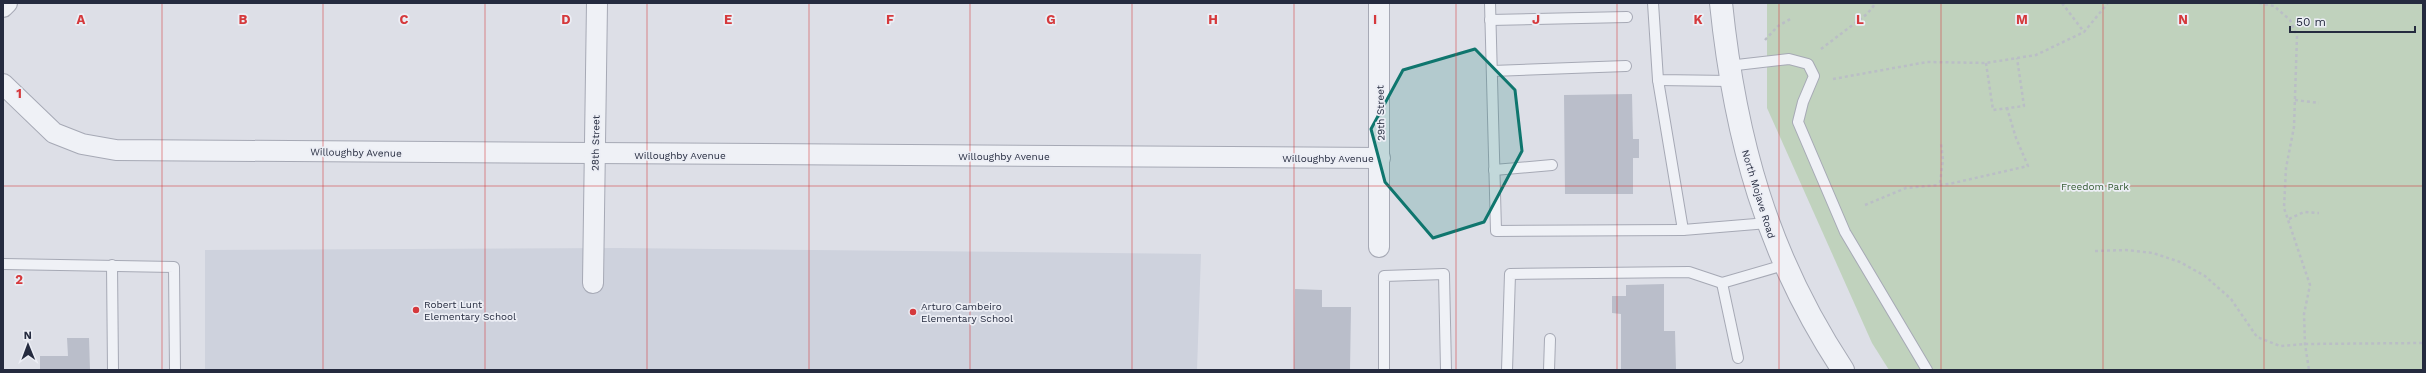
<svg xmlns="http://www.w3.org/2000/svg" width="2426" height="373" font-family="'Work Sans',sans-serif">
  <rect width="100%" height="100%" fill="#dddfe7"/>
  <path fill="#ced2dd" d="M617 248 1201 254 1197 370H205V250Z"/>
  <path fill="#c0d2bd" d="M1767 3H2423V370H1889L1872 343 1767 108Z"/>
  <g fill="#babeca">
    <path d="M1632 94 1633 139H1639V158H1633V194H1565L1564 95Z"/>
    <path d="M1664 284V331H1675L1676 370H1621V314L1612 313V296H1626V285Z"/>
    <path d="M1295 289 1322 290V307H1351L1350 370H1294Z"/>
    <path d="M67 338H89L90 370H40V356H68Z"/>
  </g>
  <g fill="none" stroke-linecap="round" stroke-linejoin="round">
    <g stroke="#a6a9b5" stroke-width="12">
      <g id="service">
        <path d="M1490 3 1496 231 1683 230"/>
        <path d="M1653 3 1658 80 1730 81"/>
        <path d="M1490 20 1627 17"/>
        <path d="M1728 66 1789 59 1808 64 1814 76 1803 102 1798 122 1845 232 1927 370"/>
        <path d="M1492 71 1626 66"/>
        <path d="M1658 80 1683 230 1768 223"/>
        <path d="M1494 170 1552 165"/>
        <path d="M3 264 174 267 175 370"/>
        <path d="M112 265 113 370"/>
        <path d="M1722 283 1738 358"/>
        <path d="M1384 370V276L1444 274 1446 370"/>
        <path d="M1507 370 1510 274 1689 272 1722 283 1784 265"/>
        <path d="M1549 370 1550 339"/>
      </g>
    </g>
    <g stroke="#a6a9b5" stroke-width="22">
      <g id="minor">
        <path d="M1379 3V247"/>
        <path d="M3 7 7 3"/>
        <path d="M3 84 54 133 82 144 116 150 1380 158"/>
        <path d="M593 283 597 3"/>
      </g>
    </g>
    <g stroke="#a6a9b5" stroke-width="24">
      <path id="tertiary" d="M1721 3C1735 139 1767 255 1843 370"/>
    </g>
    <g stroke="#babec6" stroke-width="2.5" stroke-dasharray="3 3" stroke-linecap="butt">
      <path d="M2062 3 2084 32"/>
      <path d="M2259 3 2274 6 2290 20 2297 36 2294 127 2286 168 2284 208 2310 285 2304 314 2305 344 2309 370"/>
      <path d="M1765 40 1778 26 1792 18"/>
      <path d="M1821 49 1867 14 1876 3"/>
      <path d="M1986 63 1993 110 2024 106 2017 58"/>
      <path d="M1833 79 1927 62 1986 63 2036 55 2084 32 2108 3"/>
      <path d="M2295 100 2319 103"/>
      <path d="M1940 183 1943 160 1941 143"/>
      <path d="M1865 205 1906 188 1949 184 2028 166 2016 138 2007 108"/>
      <path d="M2289 219 2304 212 2319 213"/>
      <path d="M2095 251 2126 250 2153 253 2180 262 2205 276 2231 299 2257 337 2280 346 2305 344 2423 343"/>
    </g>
    <use href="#service" stroke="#eff1f6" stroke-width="10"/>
    <use href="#minor" stroke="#eff1f6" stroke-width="20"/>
    <use href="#tertiary" stroke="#eff1f6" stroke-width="22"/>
  </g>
  <path fill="#0f766e" fill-opacity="0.2" stroke="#0f766e" stroke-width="3" stroke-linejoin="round" d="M1475 49 1515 90 1522 151 1484 222 1433 238 1385 182 1371 129 1403 70Z"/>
  <path fill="none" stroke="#d5393c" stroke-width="1" stroke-opacity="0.55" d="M162 3V370M323 3V370M485 3V370M647 3V370M809 3V370M970 3V370M1132 3V370M1294 3V370M1456 3V370M1617 3V370M1779 3V370M1941 3V370M2103 3V370M2264 3V370M3 186H2423"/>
  <g fill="#d5393c" stroke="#eceef5" stroke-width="1.5">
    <circle cx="416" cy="310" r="4"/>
    <circle cx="913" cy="312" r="4"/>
  </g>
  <g text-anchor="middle" stroke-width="3.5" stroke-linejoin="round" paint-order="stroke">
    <g font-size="10" fill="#252b3f" stroke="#eceef5">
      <text transform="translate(1380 113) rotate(-91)" y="4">29th Street</text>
      <text transform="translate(595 143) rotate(-89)" y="4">28th Street</text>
      <text transform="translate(356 152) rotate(1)" y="4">Willoughby Avenue</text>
      <text x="680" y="159">Willoughby Avenue</text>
      <text x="1004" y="160">Willoughby Avenue</text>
      <text x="1328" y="162">Willoughby Avenue</text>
      <text transform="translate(1759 194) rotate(73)" y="4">North Mojave Road</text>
    </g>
    <g font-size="10" fill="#345b32" stroke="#eceef5">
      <text x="2095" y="190">Freedom Park</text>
    </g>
    <g font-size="10" fill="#252b3f" stroke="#eceef5" text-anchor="start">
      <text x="424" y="308">Robert Lunt<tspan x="424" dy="12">Elementary School</tspan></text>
      <text x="921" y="310">Arturo Cambeiro<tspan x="921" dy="12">Elementary School</tspan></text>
    </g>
  </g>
  <g font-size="13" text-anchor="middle" font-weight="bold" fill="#d5393c" stroke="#eceef5" stroke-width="3.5" stroke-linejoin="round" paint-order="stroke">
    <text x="81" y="24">A</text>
    <text x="243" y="24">B</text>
    <text x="404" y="24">C</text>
    <text x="566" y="24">D</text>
    <text x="728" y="24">E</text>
    <text x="890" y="24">F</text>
    <text x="1051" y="24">G</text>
    <text x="1213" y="24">H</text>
    <text x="1375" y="24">I</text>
    <text x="1536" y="24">J</text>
    <text x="1698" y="24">K</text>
    <text x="1860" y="24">L</text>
    <text x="2022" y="24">M</text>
    <text x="2183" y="24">N</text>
    <text x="19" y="98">1</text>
    <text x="19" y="284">2</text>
  </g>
  <rect width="2426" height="373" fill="none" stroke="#252b3f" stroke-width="8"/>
  <g transform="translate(28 345) rotate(359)" stroke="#eceef5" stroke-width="3" paint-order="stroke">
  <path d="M0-3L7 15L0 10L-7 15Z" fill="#252b3f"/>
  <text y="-6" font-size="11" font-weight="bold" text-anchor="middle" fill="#252b3f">N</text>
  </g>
  <path d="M2290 26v6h125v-6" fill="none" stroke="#252b3f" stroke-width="2"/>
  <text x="2296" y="26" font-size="12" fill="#252b3f" stroke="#eceef5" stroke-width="3" paint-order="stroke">50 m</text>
</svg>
